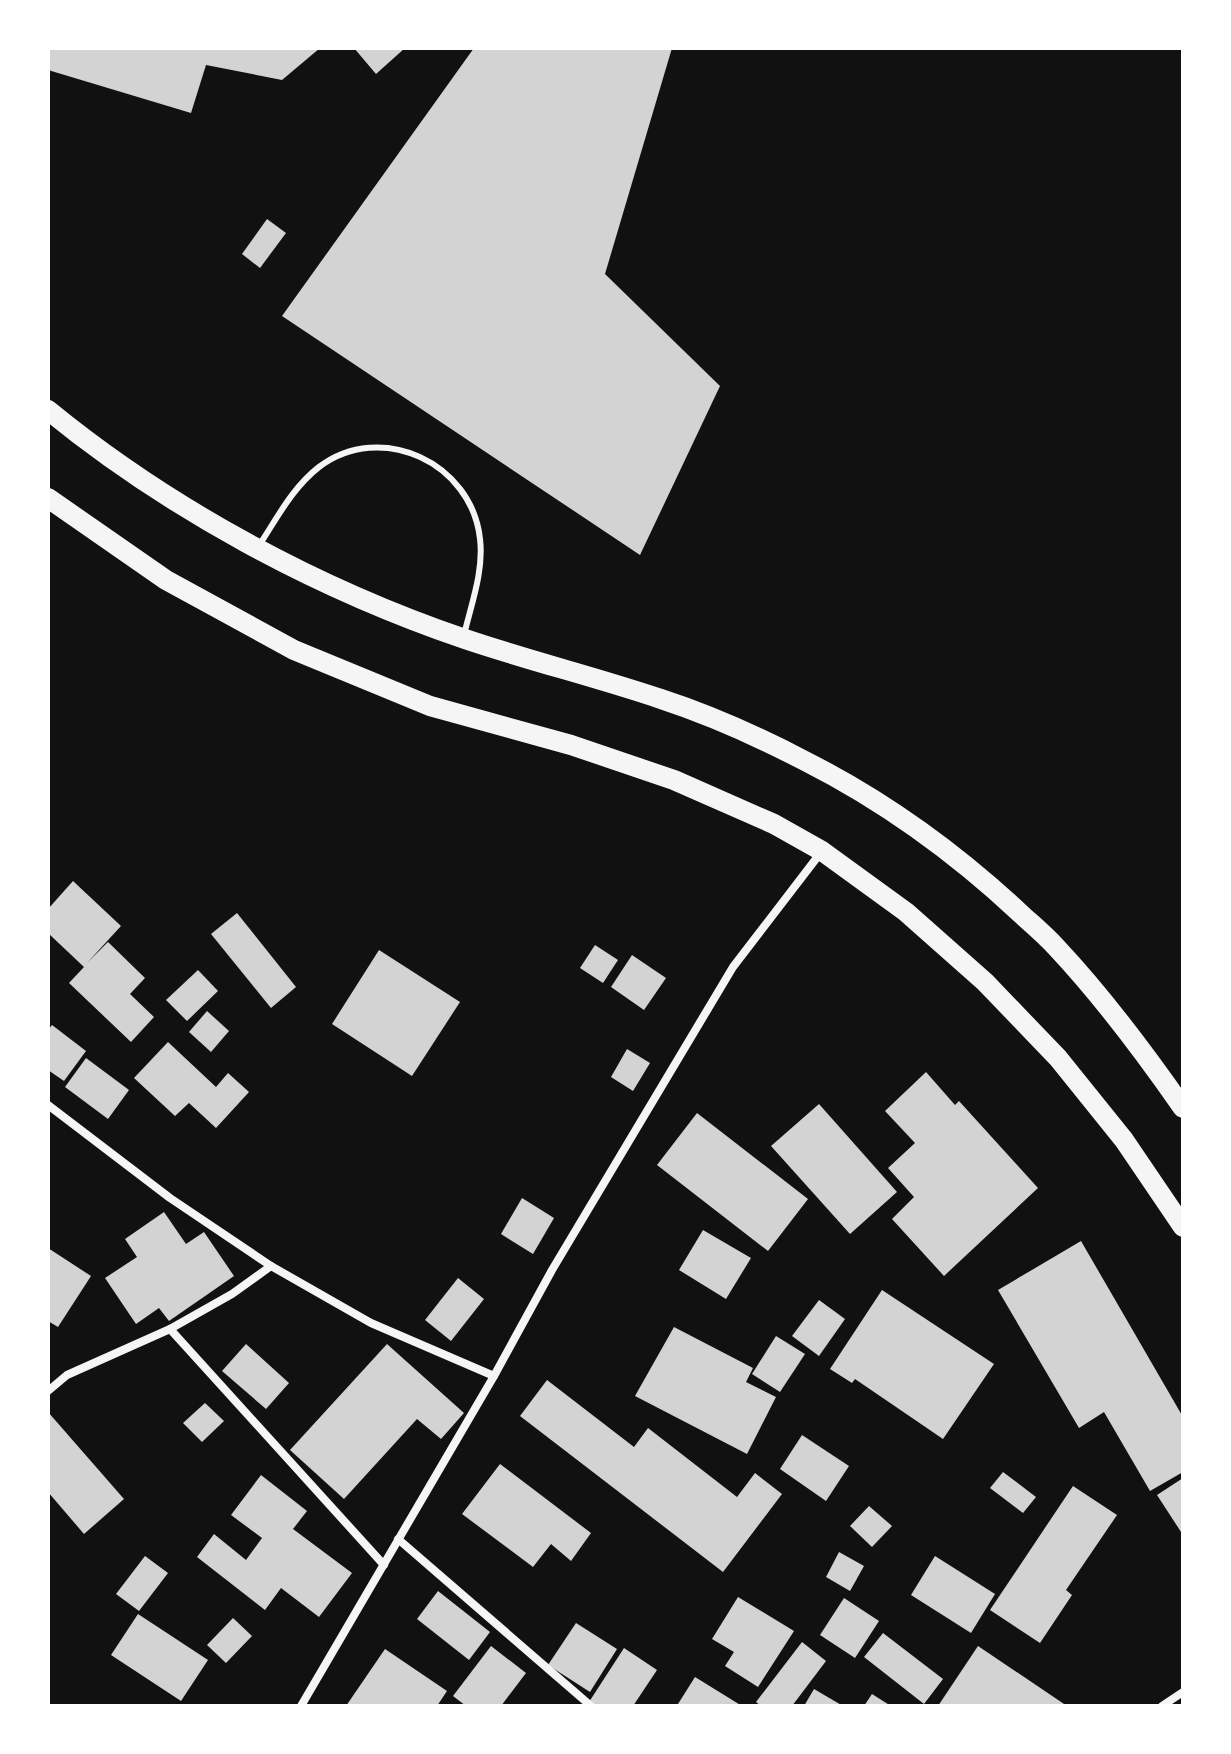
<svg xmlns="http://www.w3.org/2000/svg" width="1231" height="1754" font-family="'Public Sans',sans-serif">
  <rect width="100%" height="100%" fill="#111"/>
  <g fill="#d3d3d3">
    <path d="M48 48H320L282 80 206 65 191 113 48 70Z"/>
    <path d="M354 48H405L376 74Z"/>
    <path d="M474 48H672L605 274 720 386 640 555 282 316Z"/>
    <path d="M267 219 286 233 260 268 242 254Z"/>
    <path d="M73 881 121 926 87 963 108 942 145 978 130 994 154 1017 131 1042 69 983 84 967 48 933V909Z"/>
    <path d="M237 913 296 987 271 1008 211 934Z"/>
    <path d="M595 945 618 960 603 983 580 968Z"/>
    <path d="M379 950 460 1002 412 1076 332 1024Z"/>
    <path d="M632 955 666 978 644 1010 611 987Z"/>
    <path d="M198 970 218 991 187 1021 166 1000Z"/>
    <path d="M207 1011 229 1031 211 1052 189 1032Z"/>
    <path d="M52 1025 86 1051 64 1081 48 1070V1030Z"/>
    <path d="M168 1042 216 1087 228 1073 249 1092 216 1128 189 1103 175 1116 134 1078Z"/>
    <path d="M627 1049 650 1063 633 1091 611 1077Z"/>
    <path d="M86 1058 129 1090 108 1119 65 1087Z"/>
    <path d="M926 1072 955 1105 959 1101 1038 1188 944 1276 892 1219 914 1197 888 1168 915 1143 885 1111Z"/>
    <path d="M819 1104 897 1192 850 1234 771 1146Z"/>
    <path d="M697 1113 808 1199 768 1251 657 1165Z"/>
    <path d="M522 1198 554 1218 533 1254 501 1234Z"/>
    <path d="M164 1212 186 1244 204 1232 234 1276 169 1321 159 1308 136 1324 105 1278 137 1257 125 1239Z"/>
    <path d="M703 1230 751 1258 726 1299 679 1270Z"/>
    <path d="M1081 1241 1183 1417V1472L1150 1491 1104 1412 1079 1428 998 1290Z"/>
    <path d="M48 1248 91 1276 58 1327 48 1321Z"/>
    <path d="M458 1278 484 1299 451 1341 425 1320Z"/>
    <path d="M882 1290 994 1364 943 1439 855 1379 852 1383 830 1369Z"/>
    <path d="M819 1300 845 1319 819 1356 792 1336Z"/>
    <path d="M674 1327 753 1368 746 1382 776 1397 747 1454 635 1396Z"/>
    <path d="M776 1336 805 1354 780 1392 752 1374Z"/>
    <path d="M246 1344 289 1383 266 1409 222 1371Z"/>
    <path d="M387 1344 464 1413 441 1439 417 1419 344 1499 290 1450Z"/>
    <path d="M547 1380 634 1447 648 1428 737 1497 755 1473 782 1494 723 1572 520 1416Z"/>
    <path d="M205 1403 224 1421 202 1442 183 1423Z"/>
    <path d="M48 1412 124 1499 84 1534 48 1492Z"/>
    <path d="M802 1435 849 1466 826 1501 780 1469Z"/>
    <path d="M500 1464 591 1533 571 1561 551 1544 533 1567 462 1514Z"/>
    <path d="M1003 1472 1036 1497 1023 1513 990 1488Z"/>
    <path d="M261 1475 307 1511 293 1529 352 1573 319 1617 281 1588 265 1610 197 1557 214 1534 246 1560 262 1538 231 1515Z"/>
    <path d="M1183 1478V1535L1157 1495Z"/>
    <path d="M1073 1486 1117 1515 1066 1590 1072 1595 1040 1643 990 1610Z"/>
    <path d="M869 1506 892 1526 872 1547 850 1526Z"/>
    <path d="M839 1552 864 1566 850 1591 826 1577Z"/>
    <path d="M145 1556 168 1573 139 1611 116 1594Z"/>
    <path d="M935 1556 995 1594 971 1633 911 1595Z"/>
    <path d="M438 1591 490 1632 469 1660 417 1619Z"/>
    <path d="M738 1597 794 1631 758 1687 725 1666 734 1652 712 1639Z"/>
    <path d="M844 1598 879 1621 855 1658 820 1635Z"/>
    <path d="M138 1614 208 1660 181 1701 111 1655Z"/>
    <path d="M233 1618 252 1636 226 1663 207 1645Z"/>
    <path d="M576 1623 617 1649 590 1692 548 1665Z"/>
    <path d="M883 1633 943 1679 924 1704 864 1657Z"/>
    <path d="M802 1642 826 1661 792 1706H761L756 1702Z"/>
    <path d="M491 1646 526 1673 501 1706H466L453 1696Z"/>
    <path d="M978 1646 1067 1706H938Z"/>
    <path d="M624 1648 657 1670 633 1706H595L589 1702Z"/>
    <path d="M385 1649 447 1691 437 1706H346Z"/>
    <path d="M695 1677 742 1706H682L678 1704Z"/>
    <path d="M814 1689 843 1706H804Z"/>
    <path d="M872 1694 891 1706H864Z"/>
  </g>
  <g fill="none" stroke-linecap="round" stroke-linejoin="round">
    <path stroke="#f5f5f5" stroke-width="6" d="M260 544C277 518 293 487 319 467 381 420 472 463 480 539 484 571 471 605 464 635"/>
    <g stroke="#f5f5f5" stroke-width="8">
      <path d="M48 1105 170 1198 271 1266 371 1323 494 1376"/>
      <path d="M170 1329 384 1565"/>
      <path d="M48 1391 67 1375 170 1329 232 1294 271 1266"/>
      <path d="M398 1539 591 1706"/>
      <path d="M301 1706 494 1376 552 1270 733 967 822 851"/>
      <path d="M1162 1706 1183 1692"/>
    </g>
    <g stroke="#f5f5f5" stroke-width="20">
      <path d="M48 410C169 509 318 589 465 639 530 661 596 677 661 699 710 715 759 737 805 761 884 801 957 854 1021 914 1033 925 1045 935 1056 947 1103 997 1144 1052 1183 1108"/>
      <path d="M48 498 166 580 294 650 430 706 571 745 674 780 774 824 822 851 906 912 985 982 1058 1058 1124 1140 1183 1227"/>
    </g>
  </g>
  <rect width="1231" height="1754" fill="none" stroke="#ffffff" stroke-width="100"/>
</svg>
